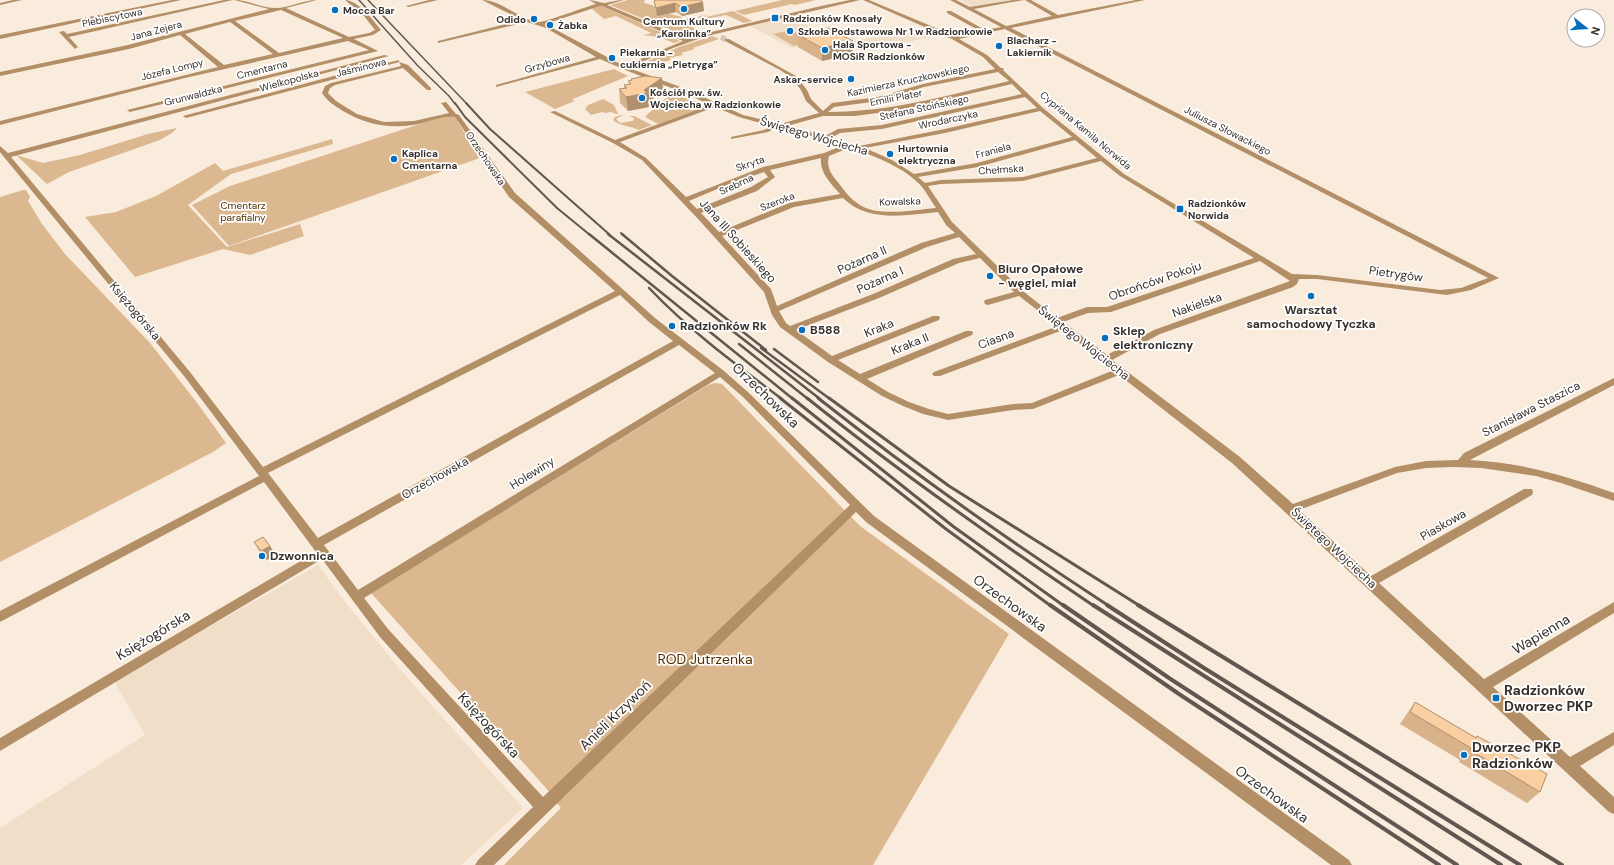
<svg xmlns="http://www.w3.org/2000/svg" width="1614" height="865" font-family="'DM Sans',sans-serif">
  <rect width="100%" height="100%" fill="#faecdd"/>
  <g fill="#f1dec9">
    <path d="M960 0H1013L972 7Z"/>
    <path d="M791 17 831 36 817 43 792 48 750 26Z"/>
    <path d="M929 31 935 34 929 37 863 53 845 43 893 33 906 32 912 35Z"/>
    <path d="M318 565 349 607 405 675 523 808 461 865H0V828L145 735 114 681Z"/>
  </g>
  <g fill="#dcb891">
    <path d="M628 0H645L644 3 652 5 663 12 682 17 680 20 683 22 685 19 694 17 699 19 703 18H698L699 16 709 15 704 16 706 17 733 11 752 21 744 23 726 15 688 23 690 25 689 26 705 33 693 36H685L610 5Z"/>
    <path d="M782 0H816L795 5 792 4 744 15 735 11Z"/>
    <path d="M598 6H602L680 41 674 43 659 37 643 35 651 33 616 16 604 19 592 9Z"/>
    <path d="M791 30 812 41 794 46 773 34Z"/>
    <path d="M712 36 719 39 693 48 695 49 681 53 683 55 669 58 671 60 656 64 648 61 679 47Z"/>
    <path d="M614 69 628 76 573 99 572 100 575 101 555 109 525 92Z"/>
    <path d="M677 94 701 104 699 109 658 124 645 117C649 112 653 110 658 106 667 98 663 98 677 94Z"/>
    <path d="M603 99 614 105 618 114H616L611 112 605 113 602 112 591 115 585 109 588 105Z"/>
    <path d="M621 115H623L616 119 620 123 633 121 634 118 629 116H634L652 125 639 130C631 126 619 126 613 120L615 117Z"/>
    <path d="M444 116 455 117 480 158 229 246 192 205 230 186Z"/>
    <path d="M177 128 172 133 160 140 69 172 47 184 16 155 43 163 80 155 148 134Z"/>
    <path d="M332 139 333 144 231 174 188 205 227 247 300 224 304 236 250 255 223 249 135 277 85 217 116 212 156 196 215 163 223 171Z"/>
    <path d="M23 190H26L30 197 28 201 42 224 65 254 150 343 198 404 226 443 213 452 0 562V197Z"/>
    <path d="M715 383 722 384 860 526 1009 634 873 865H504L561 808 546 788 371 593 708 385Z"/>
  </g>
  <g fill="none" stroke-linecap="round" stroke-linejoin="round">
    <path stroke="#d3c6b9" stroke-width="5.5" stroke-dasharray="5.5 2.5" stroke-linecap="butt" d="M721 37 727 40"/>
    <g fill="#b38f67" fill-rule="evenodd">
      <path d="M13 0H22L0 5V3Z"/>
      <path d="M172 0H181L0 39V35Z"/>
      <path d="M224 0H233L69 37 78 47 75 49 59 32 64 31 67 34Z"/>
      <path d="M234 0C248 0 260 7 274 8 286 9 303 0 317 0L286 8 349 37 369 33 375 30 364 16 345 0C358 0 373 20 381 30L373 35 354 39 378 51 130 112 127 110 369 50 348 41 185 78 0 125V121L218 67 180 35 129 49 0 76V72L128 45 269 9ZM281 10 343 38 279 53 235 21ZM230 22 273 54 224 65 185 34Z"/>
      <path d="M429 0H438L408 7 406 6Z"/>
      <path d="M482 0C502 0 519 20 539 22 543 23 588 6 596 4L589 0C594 0 600 3 605 3 611 2 617 0 624 0L607 5 688 39 703 34 821 6 850 0H860L707 36 673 48 629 68 686 89 743 115 780 124 819 113 806 101 801 90 792 78 780 70 725 41V39H729L796 76 807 90 811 99 823 111 832 103 878 97 923 84 995 69 983 57 952 39 863 0H869L955 36 980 31 947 13V11H951L985 30 1001 27 950 0H956L970 7 1013 0H1024L974 9 1006 26 1052 16 1025 0H1031L1058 15 1136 0H1145L1011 28 1499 278 1471 290 1447 295 1317 279H1299L1297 284 1293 287 1160 334 1112 360 1240 457 1293 504 1395 467 1426 461 1458 460 1464 453 1614 378V385L1470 460C1519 462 1568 476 1614 493V501L1561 483 1536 476 1481 468 1453 467 1426 468 1397 473 1299 510 1371 576 1524 489H1532L1533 492 1532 495 1379 583 1484 679 1614 602V613L1493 687 1570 757 1614 732V745L1580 766 1614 797V814L1609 812 1232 463 1119 375 1033 409 1013 410 948 420 923 414 903 406 882 396 828 362 780 327 772 315 764 292 699 220 642 160 613 143 550 112 555 111 615 140 710 105C674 87 636 76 600 59L496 87V85L596 57 546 28 527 22 438 43V41L522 20ZM600 6H602L683 41 624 66 545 24ZM1005 29 1488 278 1461 288 1440 290 1317 275 1292 274 1124 174 1043 108 1003 70 1004 68H1001L987 55 959 39ZM998 72 1009 81C949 95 890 112 828 112L834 107 879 101 924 87ZM1012 84 1022 94 882 125 838 129 825 136 787 126 823 116H855L900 110ZM1025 97 1037 108 945 129 859 146 831 138 840 133 882 129ZM715 107 739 117 771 126 764 130 731 137V139L768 132 777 127 844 145 824 153 763 167 686 197 646 158 620 142ZM1040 111 1072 137 977 163 914 174 892 160 865 148 945 133ZM1075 140 1097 158 1023 177 941 180 925 183 918 177 978 167ZM851 147C875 157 905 167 922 187 927 193 931 201 936 208 914 210 878 217 860 205 850 199 844 190 837 181 831 174 826 166 829 156ZM821 158C819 172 831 184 840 194L789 203 719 232 701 213 757 191 775 177 770 170ZM1101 161 1120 176 1254 258 1107 307H1087L1057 318 1023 291 952 222 928 186 941 184 1023 181ZM764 172 768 177 751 187 697 209 689 201 722 187ZM843 198C868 223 906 215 938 212L946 225 955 233 921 243 777 306 771 289 722 236 794 207ZM959 237 976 254 953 259 873 294 790 326 786 323 779 311 927 247ZM980 258 1014 292 985 300 984 302 985 304 988 305 1019 296 1058 326 934 372 932 374 934 376H940L1063 330 1114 370 1032 403 1013 404 948 414 929 409 909 402 888 392 867 379 972 335 973 333 972 331H966L860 374 838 360 939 320 940 318 939 316H933L832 356 796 330 879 298 959 263ZM1260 261 1290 281 1154 330 1107 355 1063 322 1088 313 1111 312Z"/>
      <path d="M384 55 389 56 11 157 190 372 263 467 615 291 509 197 455 117C441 115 427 123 413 125 388 129 365 124 343 111 335 106 327 101 322 93L325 86 331 83 401 66 399 62 356 74 353 72 354 71 399 60V62L408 65 431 88V90H427L403 68 335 85 330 88 328 93 336 101 357 114 384 122 414 121 449 113 441 103 446 102 456 114 459 115 515 193 655 318 724 371 749 393 874 516 1349 860 1352 865H1331L866 522 856 512 494 865H475L478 860 533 807 380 637 322 559 0 751V738L316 552 264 482 0 622V611L259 476 184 376 4 157 0 152V146L8 153ZM620 295 649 322 673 341 318 538 268 473ZM679 345 715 373 358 590 324 545ZM720 377 743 397 850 505 543 797 388 629 364 598Z"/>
      <path d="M341 74 343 75V77L186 118 183 116Z"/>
    </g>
    <g stroke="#5f5851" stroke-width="1.5">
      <path d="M359 0 418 66 449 96 455 104"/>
      <path d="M368 0 467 104"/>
    </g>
    <g stroke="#5f5851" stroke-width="2">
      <path d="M455 103 465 117 557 208 590 235"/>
      <path d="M466 103 490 129 610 235"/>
      <path d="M621 233 623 235"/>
    </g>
    <g stroke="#5f5851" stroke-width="2.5">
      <path d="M589 234 793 399"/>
      <path d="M608 234 820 399"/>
      <path d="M622 234 672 276 766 350"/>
      <path d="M649 288C689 330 735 364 782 399"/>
      <path d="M739 344 808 399"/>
      <path d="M761 348 830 399"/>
      <path d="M774 349 818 382"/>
    </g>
    <g stroke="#5f5851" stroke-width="3">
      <path d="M780 398 946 529 1051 606"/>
      <path d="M792 398 954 527 1064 606"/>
      <path d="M807 398C899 472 996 540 1094 606"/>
      <path d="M818 398C912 472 1009 541 1109 606"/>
      <path d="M829 398 949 486 1140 606"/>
    </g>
    <g stroke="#5f5851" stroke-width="4">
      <path d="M1050 605 1179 694 1439 865"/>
      <path d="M1063 605 1169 678 1457 865"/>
      <path d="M1093 605 1501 865"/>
      <path d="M1107 605 1204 668 1520 865"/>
      <path d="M1138 605 1562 865"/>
    </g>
  </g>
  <g fill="#d7b28a">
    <path d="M700 0 704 11 682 16 676 12 657 16 655 9 654 1Z"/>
    <path d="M798 35 852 54 822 61 798 47Z"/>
    <path d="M662 78 663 92 648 102 649 107 628 111 620 103 619 89 624 88V85L629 84 628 81H631V79Z"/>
    <path d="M254 542 270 546 275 554 267 560 259 551Z"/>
    <path d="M1415 702 1475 737 1477 736 1540 792 1527 803 1459 762 1460 760 1400 724 1406 715Z"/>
  </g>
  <g fill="#af9171">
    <path d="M703 2 704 11 682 16 681 7Z"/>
    <path d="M675 3 676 12 657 16 656 8Z"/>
    <path d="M853 41 852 54 822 61V48Z"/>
    <path d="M662 78 663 92 648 102 649 107 628 111 626 97 644 90Z"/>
    <path d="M270 546 275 554 267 560 261 551Z"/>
  </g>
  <g fill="#facfa1" stroke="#af9171">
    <path d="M656 0H700L703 2 681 7 675 3 656 8 654 1Z"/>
    <path d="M828 28 853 41 822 48 798 35Z"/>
    <path d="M645 76 662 78 644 90 647 93 626 97 619 89 627 88 624 85 631 84 628 81 632 80 631 79Z"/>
    <path d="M263 537 270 546 261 551 254 542Z"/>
    <path d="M1415 702 1476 738 1477 736 1547 774 1540 792 1470 750 1471 748 1410 712Z"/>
  </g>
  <g fill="#056fbb" stroke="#fff" stroke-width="1.5">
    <circle cx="684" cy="9" r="4"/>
    <circle cx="335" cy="10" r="4"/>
    <rect x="771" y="14" width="8" height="8" rx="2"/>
    <circle cx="534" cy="19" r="4"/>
    <circle cx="550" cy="25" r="4"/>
    <circle cx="790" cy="31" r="4"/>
    <circle cx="999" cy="46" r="4"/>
    <circle cx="825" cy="50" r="4"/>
    <circle cx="612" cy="58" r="4"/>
    <circle cx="851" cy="79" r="4"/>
    <circle cx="642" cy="98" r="4"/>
    <circle cx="890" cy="154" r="4"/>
    <circle cx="394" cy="159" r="4"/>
    <rect x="1176" y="205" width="8" height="8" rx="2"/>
    <circle cx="990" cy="276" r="4"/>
    <circle cx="1311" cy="296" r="4"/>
    <circle cx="672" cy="326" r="4"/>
    <circle cx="802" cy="330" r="4"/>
    <circle cx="1105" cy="338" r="4"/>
    <circle cx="262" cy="556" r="4"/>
    <rect x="1492" y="694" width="8" height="8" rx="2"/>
    <circle cx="1464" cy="755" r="4"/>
  </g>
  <g text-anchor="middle" stroke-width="3.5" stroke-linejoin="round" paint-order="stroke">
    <g font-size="10" font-weight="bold" fill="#36302b" stroke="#fff" text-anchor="start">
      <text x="343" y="14">Mocca Bar</text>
      <text x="783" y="22">Radzionków Knosały</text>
      <text x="526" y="23" text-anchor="end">Odido</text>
      <text x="684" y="25" text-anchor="middle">Centrum Kultury<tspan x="684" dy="12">„Karolinka”</tspan></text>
      <text x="558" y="29">Żabka</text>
      <text x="798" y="35">Szkoła Podstawowa Nr 1 w Radzionkowie</text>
      <text x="1007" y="44">Blacharz -<tspan x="1007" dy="12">Lakiernik</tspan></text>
      <text x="833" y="48">Hala Sportowa -<tspan x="833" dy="12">MOSiR Radzionków</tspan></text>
      <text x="620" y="56">Piekarnia -<tspan x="620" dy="12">cukiernia „Pietryga”</tspan></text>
      <text x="843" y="83" text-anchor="end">Askar-service</text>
      <text x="650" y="96">Kościół pw. św.<tspan x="650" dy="12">Wojciecha w Radzionkowie</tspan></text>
      <text x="898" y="152">Hurtownia<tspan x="898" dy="12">elektryczna</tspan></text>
      <text x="402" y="157">Kaplica<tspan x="402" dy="12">Cmentarna</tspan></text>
      <text x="1188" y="207">Radzionków<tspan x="1188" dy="12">Norwida</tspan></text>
    </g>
    <g font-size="10" fill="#36302b" stroke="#fff">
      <text transform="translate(112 17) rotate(-12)" y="4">Plebiscytowa</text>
      <text transform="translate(156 30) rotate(-15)" y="4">Jana Zejera</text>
      <text transform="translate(547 63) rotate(-16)" y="4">Grzybowa</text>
      <text transform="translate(361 67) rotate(-14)" y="4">Jaśminowa</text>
      <text transform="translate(172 69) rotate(-14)" y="4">Józefa Lompy</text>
      <text transform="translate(262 69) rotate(-14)" y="4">Cmentarna</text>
      <text transform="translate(289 80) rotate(-15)" y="4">Wielkopolska</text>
      <text transform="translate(908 80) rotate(-12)" y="4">Kazimierza Kruczkowskiego</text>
      <text transform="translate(193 95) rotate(-14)" y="4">Grunwaldzka</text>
      <text transform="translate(896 97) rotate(-11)" y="4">Emilii Plater</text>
      <text transform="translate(924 107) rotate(-12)" y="4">Stefana Stoińskiego</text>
      <text transform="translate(948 119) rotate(-12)" y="4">Wrodarczyka</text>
      <text transform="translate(1086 130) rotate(40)" y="4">Cypriana Kamila Norwida</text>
      <text transform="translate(1228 130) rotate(27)" y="4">Juliusza Słowackiego</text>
      <text transform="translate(993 150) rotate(-15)" y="4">Franiela</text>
      <text transform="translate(486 158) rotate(56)" y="4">Orzechowska</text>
      <text transform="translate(750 163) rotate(-19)" y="4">Skryta</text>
      <text transform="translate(1001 169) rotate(-4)" y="4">Chełmska</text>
      <text transform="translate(736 184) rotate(-25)" y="4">Srebrna</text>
      <text transform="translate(777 201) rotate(-21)" y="4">Szeroka</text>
      <text transform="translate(900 201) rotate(-2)" y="4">Kowalska</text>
    </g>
    <g font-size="10" fill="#533100" stroke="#fff">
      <text x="243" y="209">Cmentarz<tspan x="243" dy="12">parafialny</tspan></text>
    </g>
    <g font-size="12" fill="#36302b" stroke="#fff">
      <text transform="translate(814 136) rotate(16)" y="4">Świętego Wojciecha</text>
      <text transform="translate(738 241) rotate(48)" y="4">Jana III Sobieskiego</text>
      <text transform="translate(862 260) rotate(-24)" y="4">Pożarna II</text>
      <text transform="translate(1396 274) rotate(8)" y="4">Pietrygów</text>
      <text transform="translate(880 280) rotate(-24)" y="4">Pożarna I</text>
      <text transform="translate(1155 281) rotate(-19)" y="4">Obrońców Pokoju</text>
      <text transform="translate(1197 305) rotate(-20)" y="4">Nakielska</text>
      <text transform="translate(135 311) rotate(50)" y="4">Księżogórska</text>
      <text transform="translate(879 328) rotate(-22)" y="4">Kraka</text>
      <text transform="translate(996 339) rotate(-20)" y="4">Ciasna</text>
      <text transform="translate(1084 343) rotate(38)" y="4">Świętego Wojciecha</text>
      <text transform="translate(910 344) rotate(-22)" y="4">Kraka II</text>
      <text transform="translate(1531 409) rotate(-27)" y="4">Stanisława Staszica</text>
      <text transform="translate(532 473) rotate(-32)" y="4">Holewiny</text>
      <text transform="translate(435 478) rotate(-29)" y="4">Orzechowska</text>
      <text transform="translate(1443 525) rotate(-30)" y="4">Piaskowa</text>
      <text transform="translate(1334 548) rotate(43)" y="4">Świętego Wojciecha</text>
    </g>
    <g font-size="12" font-weight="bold" fill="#36302b" stroke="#fff" text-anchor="start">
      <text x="998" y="273">Biuro Opałowe<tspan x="998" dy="14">- węgiel, miał</tspan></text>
      <text x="1311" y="314" text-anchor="middle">Warsztat<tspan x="1311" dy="14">samochodowy Tyczka</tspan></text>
      <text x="680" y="330">Radzionków Rk</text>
      <text x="810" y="334">B588</text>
      <text x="1113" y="335">Sklep<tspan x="1113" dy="14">elektroniczny</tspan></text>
      <text x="270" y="560">Dzwonnica</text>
    </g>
    <g font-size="14" fill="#36302b" stroke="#fff">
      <text transform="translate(766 395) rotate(44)" y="5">Orzechowska</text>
      <text transform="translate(1010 603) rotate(36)" y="5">Orzechowska</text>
      <text transform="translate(1541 634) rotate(-31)" y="5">Wapienna</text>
      <text transform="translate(153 635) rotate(-31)" y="5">Księżogórska</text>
      <text transform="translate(615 715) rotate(-44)" y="5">Anieli Krzywoń</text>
      <text transform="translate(489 725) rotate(47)" y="5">Księżogórska</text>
      <text transform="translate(1272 794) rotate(36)" y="5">Orzechowska</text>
    </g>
    <g font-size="14" fill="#533100" stroke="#fff">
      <text x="705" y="664">ROD Jutrzenka</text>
    </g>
    <g font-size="14" font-weight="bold" fill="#36302b" stroke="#fff" text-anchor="start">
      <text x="1504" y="695">Radzionków<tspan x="1504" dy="16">Dworzec PKP</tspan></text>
      <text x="1472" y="752">Dworzec PKP<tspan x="1472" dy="16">Radzionków</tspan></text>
    </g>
  </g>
  <g transform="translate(1586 28) rotate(107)"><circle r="19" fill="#ffffff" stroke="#afacaa"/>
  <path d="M0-3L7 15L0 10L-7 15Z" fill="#056fbb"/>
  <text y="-6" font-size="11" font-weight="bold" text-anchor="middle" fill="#36302b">N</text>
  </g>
</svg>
